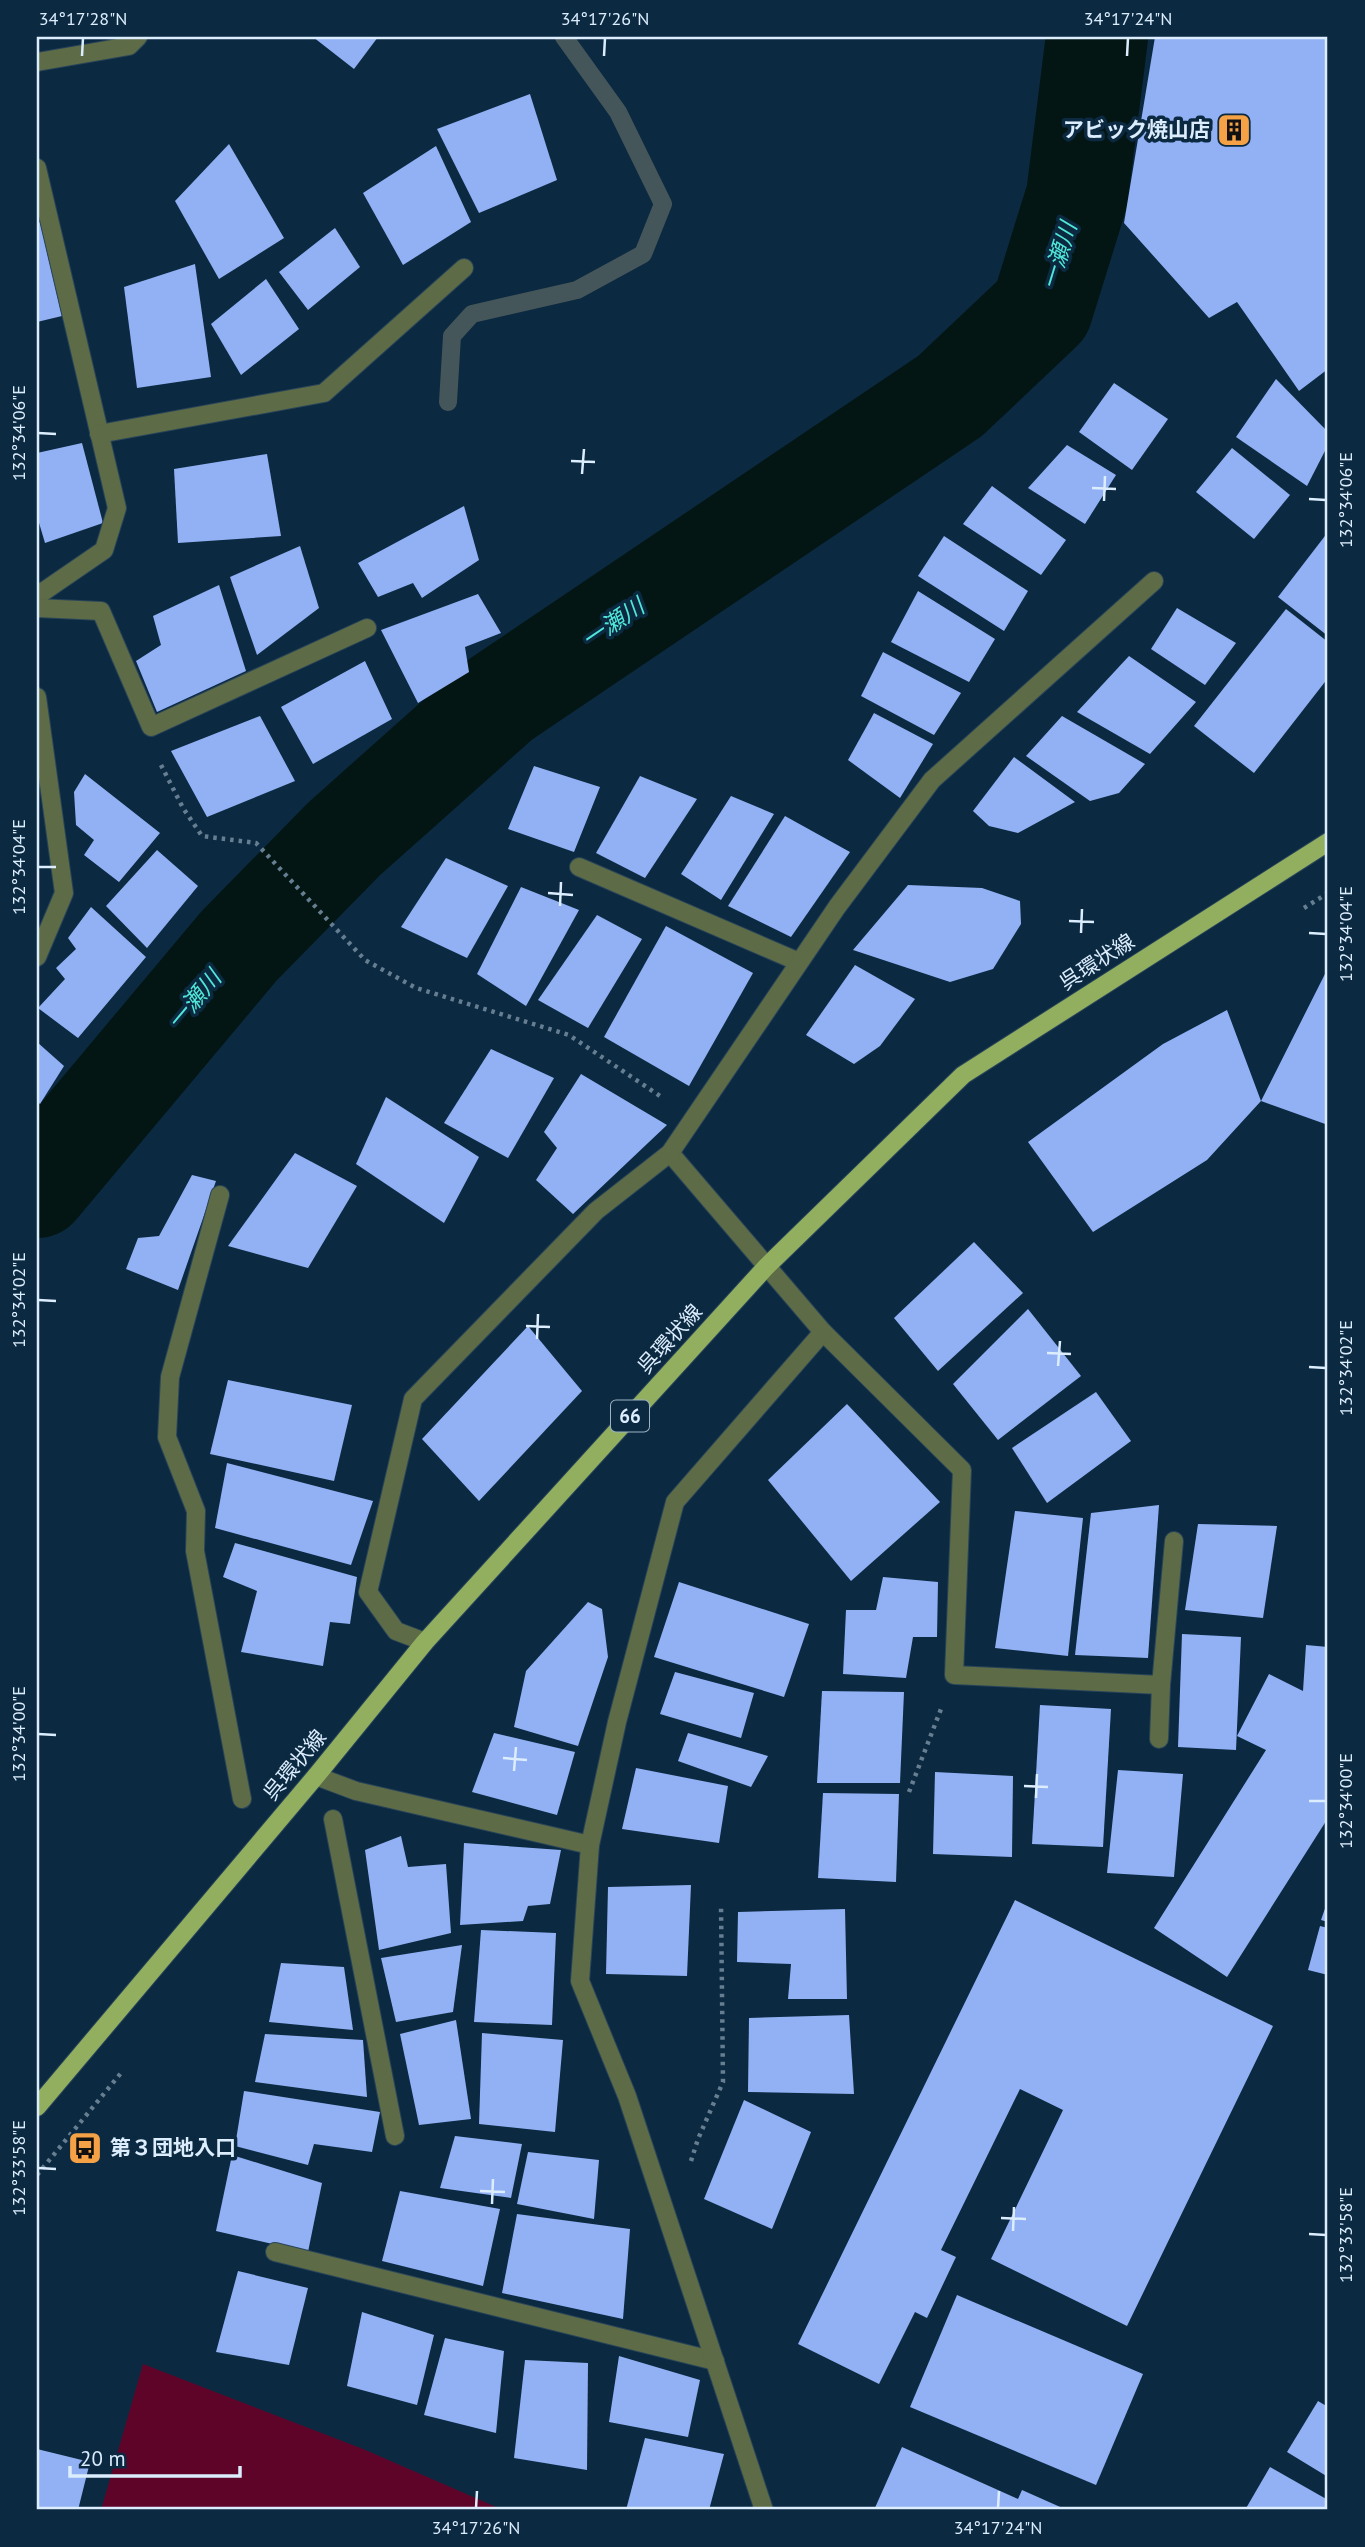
<svg xmlns="http://www.w3.org/2000/svg" width="1365" height="2547" font-family="'PT Sans','Noto Sans JP',sans-serif">
  <rect width="100%" height="100%" fill="#0b2940"/>
  <path fill="#5f0429" d="M143 2364 363 2449 503 2510H101Z"/>
  <g fill="none" stroke-linecap="round" stroke-linejoin="round">
    <path stroke="#445659" stroke-width="18" d="M448 402 452 336 472 314 577 290 643 254 663 204 618 112 564 37"/>
    <path stroke="#031613" stroke-width="102" d="M37 1187 239 946 344 839 501 699 950 396 1042 309 1077 196 1097 37"/>
  </g>
  <g fill="#92b1f5">
    <path d="M313 37H378L354 69Z"/>
    <path d="M1155 37H1328V369L1299 391 1237 302 1209 318 1124 223Z"/>
    <path d="M530 94 557 180 479 213 437 129Z"/>
    <path d="M229 144 284 238 219 279 175 201Z"/>
    <path d="M436 146 471 222 403 265 363 193Z"/>
    <path d="M40 222 62 316 37 322V223Z"/>
    <path d="M335 228 360 267 308 310 279 272Z"/>
    <path d="M195 264 211 377 137 388 124 287Z"/>
    <path d="M266 279 299 329 241 375 211 324Z"/>
    <path d="M1276 379 1328 432V445L1307 486 1236 437Z"/>
    <path d="M1114 383 1168 419 1132 470 1079 432Z"/>
    <path d="M82 443 103 523 45 543 37 516V453Z"/>
    <path d="M1067 445 1116 475 1085 524 1028 488Z"/>
    <path d="M1232 448 1290 495 1254 539 1196 492Z"/>
    <path d="M267 454 281 536 178 543 174 469Z"/>
    <path d="M992 486 1066 540 1041 575 963 524Z"/>
    <path d="M464 506 479 560 422 598 413 583 378 597 358 563Z"/>
    <path d="M1328 532V636L1278 597Z"/>
    <path d="M944 536 1028 591 1004 631 918 576Z"/>
    <path d="M300 546 319 608 257 655 230 577Z"/>
    <path d="M219 585 246 671 157 712 136 661 161 645 153 616Z"/>
    <path d="M918 591 995 639 969 682 891 642Z"/>
    <path d="M478 594 501 633 465 647 469 672 418 703 381 630Z"/>
    <path d="M1177 608 1236 643 1205 685 1151 649Z"/>
    <path d="M1286 609 1328 642V678L1254 773 1194 726Z"/>
    <path d="M883 652 961 693 934 735 861 696Z"/>
    <path d="M1129 656 1196 702 1150 754 1077 712Z"/>
    <path d="M365 661 392 719 313 764 281 707Z"/>
    <path d="M874 713 933 744 900 798 848 760Z"/>
    <path d="M260 716 295 781 207 817 171 751Z"/>
    <path d="M1062 716 1145 764 1119 793 1090 801 1026 756Z"/>
    <path d="M1014 757 1075 802 1018 833 989 826 973 811Z"/>
    <path d="M534 766 600 787 574 852 508 829Z"/>
    <path d="M85 774 160 833 119 882 84 855 94 840 76 825 74 792Z"/>
    <path d="M640 776 697 799 645 878 596 853Z"/>
    <path d="M731 796 774 814 721 900 681 874Z"/>
    <path d="M785 816 850 852 791 937 728 906Z"/>
    <path d="M157 850 198 886 147 948 106 906Z"/>
    <path d="M446 858 508 886 467 958 401 927Z"/>
    <path d="M908 885 982 888 1020 901 1021 924 993 969 950 982 853 950Z"/>
    <path d="M521 887 579 910 526 1006 477 974Z"/>
    <path d="M91 907 146 957 78 1038 38 1008 65 979 56 968 76 949 68 938Z"/>
    <path d="M597 915 642 939 588 1028 538 1000Z"/>
    <path d="M666 926 753 973 689 1086 604 1037Z"/>
    <path d="M855 965 915 999 880 1046 854 1064 806 1035Z"/>
    <path d="M1328 968V1125L1261 1101 1207 1160 1093 1232 1028 1142 1163 1044 1227 1010 1261 1101Z"/>
    <path d="M37 1042 64 1066 40 1104 37 1101Z"/>
    <path d="M491 1049 554 1078 508 1158 444 1123Z"/>
    <path d="M581 1074 667 1125 573 1214 536 1180 557 1148 544 1132Z"/>
    <path d="M386 1097 479 1157 444 1223 356 1164Z"/>
    <path d="M295 1153 357 1186 308 1268 228 1246Z"/>
    <path d="M192 1175 216 1181 178 1290 126 1269 138 1238 159 1236Z"/>
    <path d="M974 1242 1023 1293 938 1371 894 1318Z"/>
    <path d="M1028 1309 1081 1376 998 1440 953 1384Z"/>
    <path d="M528 1326 582 1391 479 1501 422 1439Z"/>
    <path d="M228 1380 352 1405 334 1481 210 1454Z"/>
    <path d="M1096 1392 1131 1441 1047 1503 1012 1448Z"/>
    <path d="M847 1404 940 1502 851 1581 768 1480Z"/>
    <path d="M227 1463 373 1501 351 1565 215 1528Z"/>
    <path d="M1159 1505 1148 1658 1075 1655 1091 1513Z"/>
    <path d="M1015 1511 1083 1518 1068 1656 995 1648Z"/>
    <path d="M1198 1524 1277 1526 1263 1618 1185 1610Z"/>
    <path d="M235 1543 357 1577 350 1624 330 1622 323 1666 241 1652 257 1591 223 1577Z"/>
    <path d="M883 1577 938 1582 937 1637H913L906 1678 843 1674 846 1610H876Z"/>
    <path d="M679 1582 809 1624 784 1697 654 1657Z"/>
    <path d="M588 1602 602 1609 608 1657 578 1746 514 1727 526 1671Z"/>
    <path d="M1182 1634 1241 1637 1236 1750 1178 1747Z"/>
    <path d="M1306 1645 1328 1647V1818L1227 1977 1154 1928 1266 1750 1237 1736 1269 1674 1303 1691Z"/>
    <path d="M675 1672 754 1693 741 1738 660 1714Z"/>
    <path d="M822 1691 904 1692 900 1783H817Z"/>
    <path d="M1040 1705 1111 1709 1103 1847 1032 1844Z"/>
    <path d="M494 1733 575 1752 557 1815 472 1792Z"/>
    <path d="M688 1733 768 1756 751 1787 678 1761Z"/>
    <path d="M636 1768 728 1786 719 1843 622 1829Z"/>
    <path d="M1118 1770 1183 1774 1174 1877 1107 1873Z"/>
    <path d="M935 1772 1013 1776 1012 1857 933 1854Z"/>
    <path d="M823 1793 899 1794 896 1882 818 1878Z"/>
    <path d="M401 1836 408 1867 446 1864 451 1933 379 1950 365 1850Z"/>
    <path d="M464 1843 561 1850 550 1904 528 1906 523 1921 460 1925Z"/>
    <path d="M691 1885 687 1976 606 1974 608 1887Z"/>
    <path d="M1015 1900 1273 2026 1127 2326 991 2259 1063 2110 1020 2089 941 2250 956 2257 927 2318 915 2312 879 2384 798 2344Z"/>
    <path d="M1328 1900V1922L1321 1920Z"/>
    <path d="M845 1909 847 1999H788L791 1964 737 1962 738 1912Z"/>
    <path d="M1320 1926 1328 1928V1975L1308 1970Z"/>
    <path d="M481 1930 556 1933 552 2025 474 2022Z"/>
    <path d="M462 1945 453 2012 396 2022 381 1958Z"/>
    <path d="M281 1963 344 1967 353 2030 269 2022Z"/>
    <path d="M849 2015 854 2094 748 2092 749 2018Z"/>
    <path d="M456 2020 471 2119 419 2125 400 2034Z"/>
    <path d="M482 2033 563 2040 555 2132 479 2124Z"/>
    <path d="M265 2034 363 2040 367 2097 255 2082Z"/>
    <path d="M244 2091 380 2112 372 2152 314 2144 308 2165 235 2146Z"/>
    <path d="M744 2100 811 2132 772 2229 704 2199Z"/>
    <path d="M455 2136 522 2144 511 2198 440 2188Z"/>
    <path d="M528 2152 599 2160 594 2219 517 2204Z"/>
    <path d="M232 2155 322 2183 308 2252 216 2231Z"/>
    <path d="M400 2191 500 2209 483 2286 382 2261Z"/>
    <path d="M517 2214 630 2229 623 2319 502 2293Z"/>
    <path d="M238 2271 308 2288 289 2365 216 2352Z"/>
    <path d="M957 2295 1143 2374 1096 2485 910 2407Z"/>
    <path d="M362 2312 434 2335 417 2405 347 2386Z"/>
    <path d="M445 2338 504 2351 496 2433 424 2415Z"/>
    <path d="M619 2356 700 2380 688 2437 609 2422Z"/>
    <path d="M525 2360 588 2363 587 2470 514 2458Z"/>
    <path d="M1318 2401 1328 2407V2477L1287 2452Z"/>
    <path d="M645 2438 724 2454 709 2510H626Z"/>
    <path d="M902 2447 1018 2499 1022 2490 1067 2510H874Z"/>
    <path d="M37 2449 90 2462 78 2510H37Z"/>
    <path d="M1270 2467 1328 2500V2510H1245Z"/>
  </g>
  <g fill="none" stroke-linecap="round" stroke-linejoin="round">
    <g stroke="#28445a" stroke-width="20">
      <g id="minor">
        <path d="M37 62 129 46 138 37"/>
        <path d="M37 168 117 508 104 550 37 596"/>
        <path d="M99 434 324 393 464 268"/>
        <path d="M37 608 101 611 151 727 367 628"/>
        <path d="M37 697 64 893 37 957"/>
        <path d="M579 867 799 962"/>
        <path d="M670 1153 823 1332 962 1470 954 1675 1161 1685 1174 1541"/>
        <path d="M220 1195 170 1377 167 1437 196 1511 195 1551 242 1799"/>
        <path d="M425 1642 396 1631 368 1592 413 1399 596 1211 670 1153 837 907 932 780 1154 581"/>
        <path d="M1159 1739 1161 1685"/>
        <path d="M316 1776 356 1791 590 1845"/>
        <path d="M333 1819 395 2136"/>
        <path d="M275 2252 715 2361"/>
        <path d="M764 2510 627 2096 580 1981 590 1845 617 1722 675 1502 823 1332"/>
      </g>
    </g>
    <g stroke="#28445a" stroke-width="20">
      <path id="major" d="M37 2107 316 1776 425 1642 766 1267 963 1075 1328 842"/>
    </g>
    <g stroke="#667e92" stroke-width="4.5" stroke-dasharray="3.5 5" stroke-linecap="butt">
      <path d="M161 765 183 808 202 836 256 843 365 960 416 988 569 1035 660 1096"/>
      <path d="M1304 908 1328 893"/>
      <path d="M909 1792 941 1709"/>
      <path d="M691 2161 698 2139 723 2082 721 1904"/>
      <path d="M37 2175 121 2073"/>
    </g>
    <use href="#minor" stroke="#5d6b46" stroke-width="18"/>
    <use href="#major" stroke="#92af60" stroke-width="18"/>
  </g>
  <path fill="none" stroke="#dcedfd" stroke-width="2.5" d="M82 56 83 38M604 56 605 38M1127 56 1128 38M38 433 56 434M571 461 595 462M582 474 584 449M1092 488 1116 489M1309 499 1326 500M1104 501 1105 476M38 867H56M548 893 573 895M560 906 561 882M1069 921 1094 922M1081 933 1082 909M1309 933 1326 934M38 1300 56 1301M526 1326 550 1327M537 1339 538 1314M1047 1353 1071 1354M1058 1366 1060 1341M1309 1367 1326 1368M38 1734 56 1735M503 1758 527 1760M514 1771 516 1747M1024 1786 1048 1787M1036 1798 1037 1774M1309 1801H1326M38 2168 56 2169M480 2191 505 2192M492 2204 493 2179M1001 2218 1026 2219M1013 2231 1014 2207M1309 2234 1326 2235M476 2508 477 2491M998 2508 999 2491"/>
  <defs>
    <g id="building-square" transform="scale(1.75)"><rect x="-9" y="-9" width="18" height="18" rx="4" fill="#f5a246" stroke="#0b2940"/><path d="M-4-6H4V6H1V3H-1V6H-4ZM-2.5-4.3h1.7v1.8h-1.7ZM.8-4.3h1.7v1.8H.8ZM-2.5-1h1.7V.8h-1.7ZM.8-1h1.7V.8H.8Z" fill="#111"/></g>
    <g id="bus-square" transform="scale(1.75)"><rect x="-9" y="-9" width="18" height="18" rx="4" fill="#f5a246" stroke="#0b2940"/><path d="M-5-6H5V4H4V6H2V4H-2V6H-4V4H-5ZM-3.5-4V0h7V-4ZM-3.5 1.2v1.5H-2V1.2ZM2 1.2v1.5H3.5V1.2Z" fill="#111"/></g>
  </defs>
  <g fill-rule="evenodd">
    <use href="#building-square" x="1234" y="130"/>
    <use href="#bus-square" x="85" y="2148"/>
  </g>
  <g text-anchor="middle" stroke-width="7" stroke-linejoin="round" paint-order="stroke">
    <rect fill="#0b2940" stroke="#9db2c4" stroke-width="2" x="611" y="1400.5" width="38" height="31" rx="5"/>
    <g font-size="19" font-weight="bold" fill="#dcedfd">
      <text x="630" y="1423">66</text>
    </g>
    <g font-size="21" font-weight="bold" fill="#dcedfd" stroke="#0b2940" text-anchor="end">
      <text x="1210" y="137">アビック焼山店</text>
      <text x="110" y="2155" text-anchor="start">第３団地入口</text>
    </g>
    <g font-size="21" fill="#dcedfd" stroke="#0b2940">
      <text transform="translate(1097 962) rotate(-33)" y="7">呉環状線</text>
      <text transform="translate(670 1339) rotate(-48)" y="7">呉環状線</text>
      <text transform="translate(295 1765) rotate(-50)" y="7">呉環状線</text>
    </g>
    <g font-size="23" font-style="italic" fill="#50e7d8" stroke="#0b2940">
      <text transform="translate(1059 256) rotate(-73)" y="8">一瀬川</text>
      <text transform="translate(613 623) rotate(-34)" y="8">一瀬川</text>
      <text transform="translate(194 1000) rotate(-50)" y="8">一瀬川</text>
    </g>
  </g>
  <rect width="1365" height="2547" fill="none" stroke="#0b2940" stroke-width="77"/>
  <path d="M70 2466v10h170v-10" fill="none" stroke="#dcedfd" stroke-width="3.5"/>
  <text x="80" y="2466" font-size="21" fill="#dcedfd" stroke="#0b2940" stroke-width="5" paint-order="stroke">20 m</text>
  <rect x="38" y="38" width="1288" height="2470" fill="none" stroke="#dcedfd" stroke-width="2.5"/>
  <g font-size="18" text-anchor="middle" fill="#dcedfd">
    <text x="83" y="25">34°17'28"N</text>
    <text x="605" y="25">34°17'26"N</text>
    <text x="1128" y="25">34°17'24"N</text>
    <text transform="translate(19 433) rotate(-90)" y="6">132°34'06"E</text>
    <text transform="translate(1346 500) rotate(-90)" y="6">132°34'06"E</text>
    <text transform="translate(19 867) rotate(-90)" y="6">132°34'04"E</text>
    <text transform="translate(1346 934) rotate(-90)" y="6">132°34'04"E</text>
    <text transform="translate(19 1300) rotate(-90)" y="6">132°34'02"E</text>
    <text transform="translate(1346 1368) rotate(-90)" y="6">132°34'02"E</text>
    <text transform="translate(19 1734) rotate(-90)" y="6">132°34'00"E</text>
    <text transform="translate(1346 1801) rotate(-90)" y="6">132°34'00"E</text>
    <text transform="translate(19 2168) rotate(-90)" y="6">132°33'58"E</text>
    <text transform="translate(1346 2235) rotate(-90)" y="6">132°33'58"E</text>
    <text x="476" y="2534">34°17'26"N</text>
    <text x="998" y="2534">34°17'24"N</text>
  </g>
</svg>
